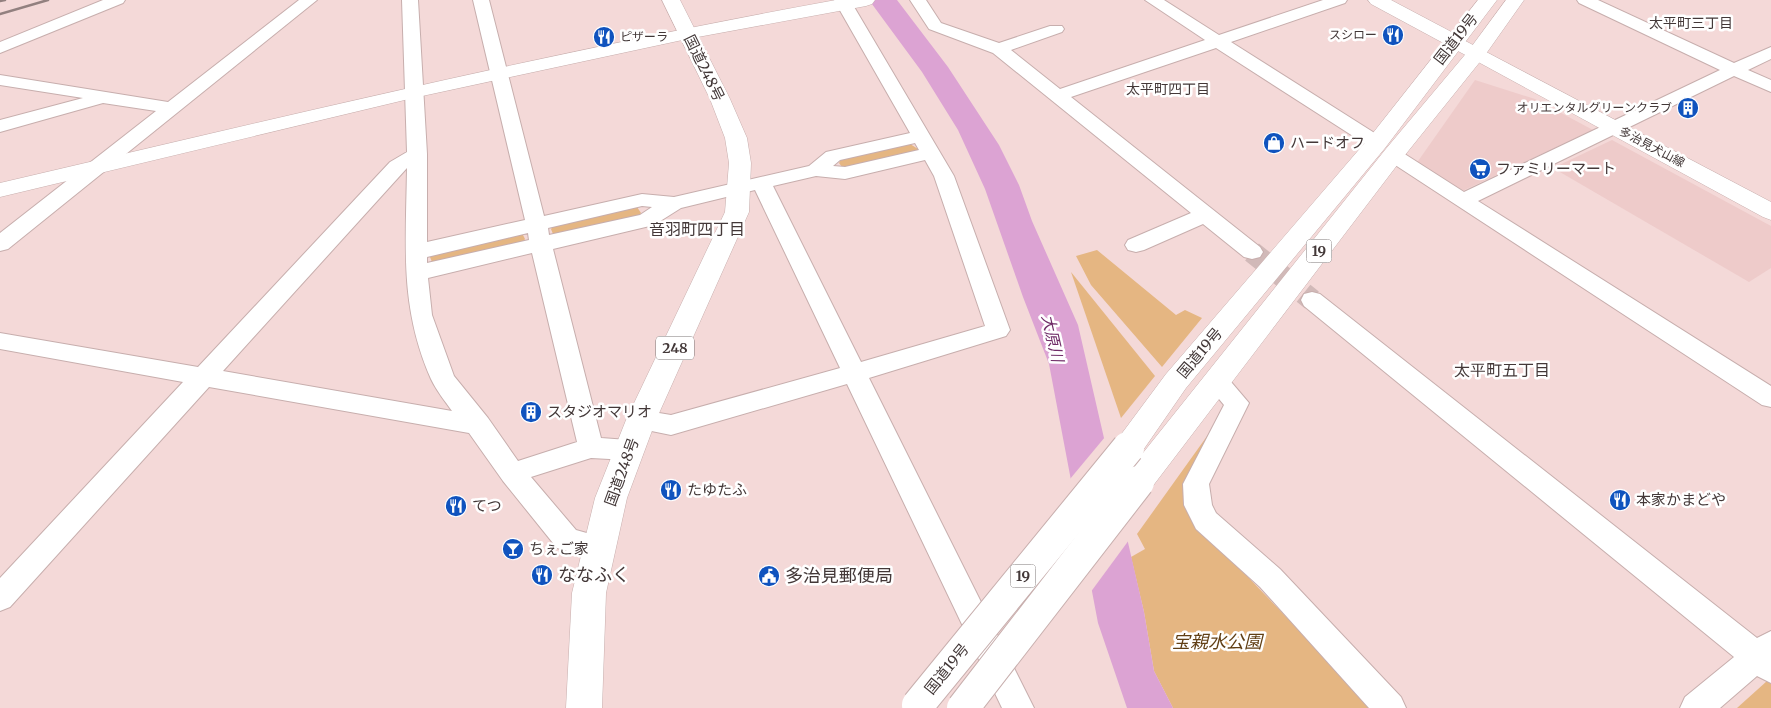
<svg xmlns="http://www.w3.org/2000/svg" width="1771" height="708" font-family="Merriweather,'Noto Sans JP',serif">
  <rect width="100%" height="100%" fill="#f4d9d8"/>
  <g fill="#eecbca">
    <path d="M1475 80 1535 99 1593 130 1460 192 1416 164Z"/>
    <path d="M1612 140 1771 226V268L1749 282 1553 168Z"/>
  </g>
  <g fill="#e5b682">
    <path d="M907 142 918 149 916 154 848 169 842 167 839 163 842 158Z"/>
    <path d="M631 206 637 207 641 213 637 219 559 236 553 234 551 229 556 223Z"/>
    <path d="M522 233 525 239 520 246 438 264 432 262 430 257 436 250Z"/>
    <path d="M1097 250 1176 315 1185 310 1202 318 1162 367 1091 285 1076 256Z"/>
    <path d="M1071 272 1155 376 1121 418Z"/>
    <path d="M1225 411 1194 521 1374 708H1173L1154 671 1144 612 1131 557 1145 549 1137 534Z"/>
    <path d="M1767 681 1771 684V708H1737Z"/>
  </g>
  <path fill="#dca3d3" d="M869 0H897L948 67 999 145 1019 185 1032 221 1078 325 1144 612 1154 671 1173 708H1127L1098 623 1049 364 1023 297 985 189 958 130 922 72Z"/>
  <path fill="#f4d9d8" d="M1105 437 1129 540 1090 593 1070 479Z"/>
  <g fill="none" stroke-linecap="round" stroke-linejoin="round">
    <path stroke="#d1b9b8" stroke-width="22" stroke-dasharray="22 11" stroke-linecap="butt" d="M1252 252 1312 300"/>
    <g stroke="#c7aead" stroke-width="2">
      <g id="street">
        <path d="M103 0H125L123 3 0 53V42Z"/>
        <path d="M299 0H317L8 249 0 251V233L156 111 103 103 0 132V120L83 98 0 85V75L168 102Z"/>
        <path d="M402 0H418L427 154V242L525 220 473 0H489L544 216 642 194 674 197 809 166 826 152 910 133 834 0H850L954 176 1010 330 1006 336 869 378 1034 708H1002L847 384 671 435 632 427 628 420 632 413 641 410 671 415 840 368 755 190 681 208 654 225 553 249 601 438 628 440 637 443 641 450 637 457 628 460 591 458 531 477 576 530 608 539 612 548 608 557 598 560 557 548 503 481 469 433 209 387 10 607 0 611V578L183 382 0 349V333L198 367 390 162 407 152ZM915 143 919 150 845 167 833 166 840 160ZM925 160 934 176 985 326 861 362 773 186 816 176 845 179ZM407 168C406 244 399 307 431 379 436 390 445 401 452 411L223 371ZM642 206 652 207 640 215 549 235 548 228ZM528 233 529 240 427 263V257ZM532 253 577 442 518 461 488 418 454 376 432 315 428 278Z"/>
        <path d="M910 0H926L941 23 999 43 1050 26H1062L1064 29 1062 32 1011 50 1060 89 1205 40 1145 0H1164L1219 35 1323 0H1347L1345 3 1231 42 1384 139 1387 143 1384 147H1370L1216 48 1071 97 1260 247 1263 252 1260 257 1252 259 1244 257 1203 224 1144 250 1136 252 1128 250 1125 245 1128 240 1191 213 993 53 929 29Z"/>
        <path d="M1577 0H1598L1734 63 1771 47V59L1748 70 1771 80V92L1734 76 1478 201 1771 386V407L1762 405 1386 159 1383 155 1386 151H1400L1464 192 1720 70 1579 3Z"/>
        <path d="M1312 292 1320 294 1757 638 1771 631V683L1757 676 1720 708H1680L1685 697 1734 657 1304 306 1301 300 1304 294Z"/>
        <path d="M1217 373 1226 376 1249 403 1209 484 1212 505 1216 513 1280 569 1401 697 1406 708H1369L1260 587 1196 529 1184 505 1183 484 1224 405 1205 382 1208 376Z"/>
      </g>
    </g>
    <g stroke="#c7aead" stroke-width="1">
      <g id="secondary">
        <path d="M836 0H875L872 4 866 6 687 39 413 98 0 197V183C278 118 555 51 836 0Z"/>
        <path d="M1368 0H1391L1461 37 1464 41 1461 45H1447L1371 4Z"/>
      </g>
    </g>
    <g stroke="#c7aead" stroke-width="1">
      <path id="primary" d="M1454 35 1771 202V220L1763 217 1447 45 1444 41 1447 37Z"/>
    </g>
    <g stroke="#c7aead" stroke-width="1">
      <g id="highway">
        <path d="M662 0H680L730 99 747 138 751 163 749 212 656 420 627 498 606 593 602 708H566L572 593 595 498 626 420 725 212 729 163 725 138 710 99Z"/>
        <path d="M1478 0H1497L1385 148 1186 388 1139 456 1128 460 1117 456 1113 448 1117 440 1166 374 1369 138Z"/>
        <path d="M1506 0H1524L1483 58 1401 160 1149 491 1138 495 1127 491 1123 482 1127 473 1385 150 1469 50Z"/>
      </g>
    </g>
    <use href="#street" fill="#fff" fill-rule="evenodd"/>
    <use href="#secondary" fill="#fff" fill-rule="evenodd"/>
    <use href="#primary" fill="#fff" fill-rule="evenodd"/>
    <use href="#highway" fill="#fff" fill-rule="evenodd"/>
    <g stroke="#92807f" stroke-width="2.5">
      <path d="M0 1 5 0"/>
      <path d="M0 14 48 0"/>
    </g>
    <g stroke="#c7aead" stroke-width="34" stroke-linecap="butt">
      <g id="highway-bridge">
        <path d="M918 705 1128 448"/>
        <path d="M963 708 1138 482"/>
      </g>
    </g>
    <use href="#highway-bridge" stroke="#fff" stroke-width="32"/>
  </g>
  <defs>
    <g id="restaurant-disc" transform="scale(1.125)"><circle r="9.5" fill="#1053be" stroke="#fff"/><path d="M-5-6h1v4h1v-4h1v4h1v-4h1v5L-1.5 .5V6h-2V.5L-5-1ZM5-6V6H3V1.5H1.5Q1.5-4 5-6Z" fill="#fff"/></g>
    <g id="building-disc" transform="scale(1.125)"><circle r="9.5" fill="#1053be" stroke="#fff"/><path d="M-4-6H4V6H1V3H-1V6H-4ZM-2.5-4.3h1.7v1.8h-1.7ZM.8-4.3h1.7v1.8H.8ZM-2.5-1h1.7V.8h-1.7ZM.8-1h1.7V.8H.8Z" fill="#fff"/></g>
    <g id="shop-disc" transform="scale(1.125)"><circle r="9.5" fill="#1053be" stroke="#fff"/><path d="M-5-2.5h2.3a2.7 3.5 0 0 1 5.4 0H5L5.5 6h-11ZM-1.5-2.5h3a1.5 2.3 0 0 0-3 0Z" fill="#fff"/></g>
    <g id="supermarket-disc" transform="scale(1.125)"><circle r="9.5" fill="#1053be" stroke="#fff"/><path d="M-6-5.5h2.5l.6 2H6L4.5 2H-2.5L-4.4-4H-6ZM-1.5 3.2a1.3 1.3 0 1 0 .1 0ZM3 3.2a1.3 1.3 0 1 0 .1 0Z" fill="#fff"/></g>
    <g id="bar-disc" transform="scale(1.125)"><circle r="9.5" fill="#1053be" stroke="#fff"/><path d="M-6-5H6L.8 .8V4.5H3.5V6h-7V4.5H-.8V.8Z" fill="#fff"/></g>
    <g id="civic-disc" transform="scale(1.125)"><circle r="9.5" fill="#1053be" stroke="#fff"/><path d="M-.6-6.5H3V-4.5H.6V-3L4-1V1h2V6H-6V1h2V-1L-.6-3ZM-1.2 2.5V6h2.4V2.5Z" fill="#fff"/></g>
  </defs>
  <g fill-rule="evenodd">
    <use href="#restaurant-disc" x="1393" y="35"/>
    <use href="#restaurant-disc" x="604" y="37"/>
    <use href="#building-disc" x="1688" y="108"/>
    <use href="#shop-disc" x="1274" y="143"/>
    <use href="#supermarket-disc" x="1480" y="169"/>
    <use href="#building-disc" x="531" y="412"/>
    <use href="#restaurant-disc" x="671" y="490"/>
    <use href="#restaurant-disc" x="1620" y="500"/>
    <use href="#restaurant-disc" x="456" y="506"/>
    <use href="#bar-disc" x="513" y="549"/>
    <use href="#restaurant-disc" x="542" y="575"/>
    <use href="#civic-disc" x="769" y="576"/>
  </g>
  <g text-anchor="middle" stroke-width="5" stroke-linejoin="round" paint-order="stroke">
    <g font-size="12" fill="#433838" stroke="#fff" text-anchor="end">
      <text x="1377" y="39">スシロー</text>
      <text x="620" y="41" text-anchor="start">ピザーラ</text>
      <text x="1672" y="112">オリエンタルグリーンクラブ</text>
    </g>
    <g font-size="12" fill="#433838" stroke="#fff">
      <text transform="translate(1652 147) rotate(28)" y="4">多治見犬山線</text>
    </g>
    <g font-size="14" fill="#433838" stroke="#fff">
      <text x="1691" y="28">太平町三丁目</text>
      <text x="1168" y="94">太平町四丁目</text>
    </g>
    <g fill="#fff" stroke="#7b7474" stroke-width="1">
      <rect x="1306.5" y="239.5" width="25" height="23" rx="4"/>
      <rect x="656" y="336.5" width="38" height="23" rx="4"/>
      <rect x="1010.5" y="564.5" width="25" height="23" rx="4"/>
    </g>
    <g font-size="14" font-weight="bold" fill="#433838">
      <text x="1319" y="256">19</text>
      <text x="675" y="353">248</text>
      <text x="1023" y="581">19</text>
    </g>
    <g font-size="15" fill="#433838" stroke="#fff">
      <text transform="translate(1456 39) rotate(-52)" y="5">国道19号</text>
      <text transform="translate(704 68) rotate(64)" y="5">国道248号</text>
      <text transform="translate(1200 353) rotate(-50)" y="5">国道19号</text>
      <text transform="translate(622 472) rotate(-70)" y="5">国道248号</text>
      <text transform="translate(947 669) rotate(-51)" y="5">国道19号</text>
    </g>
    <g font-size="15" fill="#433838" stroke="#fff" text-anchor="start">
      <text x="1290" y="148">ハードオフ</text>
      <text x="1496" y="174">ファミリーマート</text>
      <text x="547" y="417">スタジオマリオ</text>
      <text x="687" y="495">たゆたふ</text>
      <text x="1636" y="505">本家かまどや</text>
      <text x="472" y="511">てつ</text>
      <text x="529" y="554">ちぇご家</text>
    </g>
    <g font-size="16" fill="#433838" stroke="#fff">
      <text x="697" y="235">音羽町四丁目</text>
      <text x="1502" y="376">太平町五丁目</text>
    </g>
    <g font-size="16" font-style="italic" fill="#702d68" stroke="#fff">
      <text transform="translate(1053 338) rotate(77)" y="6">大原川</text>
    </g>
    <g font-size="18" fill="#433838" stroke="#fff" text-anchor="start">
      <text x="558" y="581">ななふく</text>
      <text x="785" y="582">多治見郵便局</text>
    </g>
    <g font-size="18" font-style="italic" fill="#613f15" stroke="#fff">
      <text x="1217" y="648">宝親水公園</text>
    </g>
  </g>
</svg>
